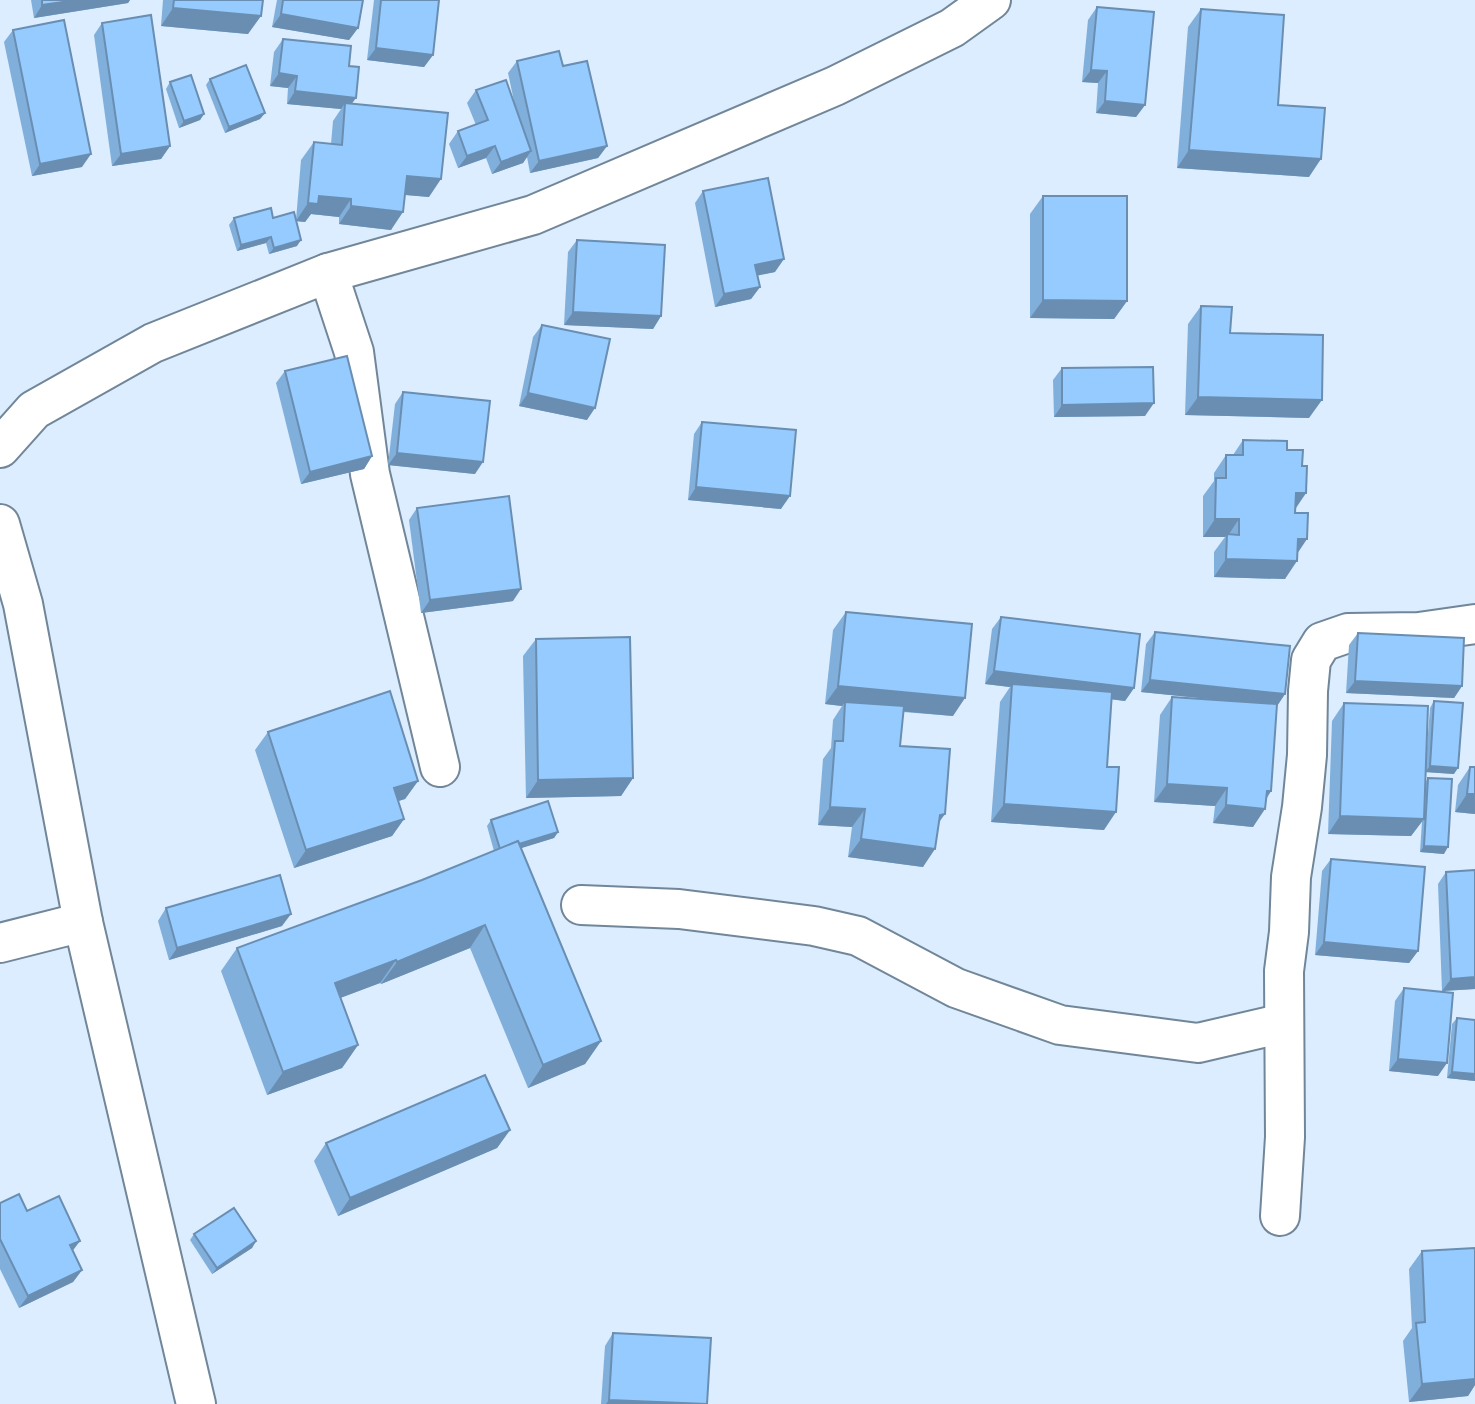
<svg xmlns="http://www.w3.org/2000/svg" width="1475" height="1404" font-family="Ubuntu,sans-serif">
  <rect width="100%" height="100%" fill="#dbedfe"/>
  <g fill="none" stroke-linecap="round" stroke-linejoin="round">
    <g stroke="#718699" stroke-width="42">
      <g id="street">
        <path d="M328 273 354 352 370 474 440 767"/>
        <path d="M0 448 34 410 153 343 328 273 533 215 835 86 952 28 991 0"/>
        <path d="M0 524 23 604 83 922 196 1404"/>
        <path d="M581 905 679 909 814 926 858 936 956 988 1060 1025 1198 1043 1284 1023"/>
        <path d="M0 943 83 922"/>
        <path d="M1280 1216 1285 1137 1284 971 1289 932 1291 877 1302 807 1307 755 1308 691 1311 660 1322 642 1348 633 1419 632 1475 624"/>
      </g>
    </g>
    <use href="#street" stroke="#fff" stroke-width="38"/>
  </g>
  <g fill="#81afdb">
    <path d="M31 0H130L128 3 34 18Z"/>
    <path d="M163 0H263L248 34 161 26Z"/>
    <path d="M277 0H363L358 28 349 40 272 27Z"/>
    <path d="M374 0H439L433 55 424 67 367 60Z"/>
    <path d="M1097 7 1145 105 1136 117 1096 113 1098 83 1082 82 1088 20Z"/>
    <path d="M1201 9 1278 105 1309 177 1177 168 1188 27Z"/>
    <path d="M102 23 170 146 161 159 112 166 94 35Z"/>
    <path d="M13 30 82 167 32 176 4 42Z"/>
    <path d="M283 39 349 66 351 104 429 197 405 195 391 230 339 224V217L311 214 305 222 296 221 297 246 269 254 266 243 237 251 229 225 234 218H273L296 220 301 160 314 142 331 144 333 121 341 109 287 104 288 88 270 86 274 52Z"/>
    <path d="M517 61 563 66 607 146 598 158 530 173 527 157 523 163 492 174 486 158 458 168 449 144 458 131 476 125 467 103 476 90 515 106 508 73Z"/>
    <path d="M210 79 265 113 260 119 225 133 206 85Z"/>
    <path d="M170 82 204 114 200 120 179 128 166 89Z"/>
    <path d="M703 191 775 272 757 275 760 287 751 299 715 307 695 203Z"/>
    <path d="M1043 196 1127 301 1114 319 1030 318V214Z"/>
    <path d="M577 240 661 316 653 329 564 325 568 252Z"/>
    <path d="M1201 306 1230 333 1309 418 1185 415 1188 324Z"/>
    <path d="M542 325 587 420 519 406 533 337Z"/>
    <path d="M1062 368 1145 416 1054 417 1053 380Z"/>
    <path d="M285 371 372 456 364 469 301 484 276 383Z"/>
    <path d="M403 392 475 474 388 465 395 404Z"/>
    <path d="M702 422 781 509 688 500 694 434Z"/>
    <path d="M1243 440 1287 450 1302 466 1306 493 1295 508 1297 553 1285 579 1214 577V552L1225 537H1203V496L1214 481V473L1226 455H1233Z"/>
    <path d="M417 508 513 601 421 613 409 520Z"/>
    <path d="M846 612 953 716 903 712 900 746 939 823 923 867 848 857 852 827 818 825 823 759 831 748 833 720 842 706 825 704 833 630Z"/>
    <path d="M1001 617 1134 688 1125 701 1111 699 1104 830 991 822 1000 702 1010 687 985 684 992 629Z"/>
    <path d="M1155 632 1285 694 1277 706 1271 791 1267 798 1253 827 1213 823 1215 806 1154 802 1160 715 1172 697 1210 699 1141 692 1146 644Z"/>
    <path d="M1358 633 1462 686 1454 698 1346 693 1349 645Z"/>
    <path d="M536 639 633 778 621 796 526 798 523 656Z"/>
    <path d="M1434 701 1454 774 1425 772 1430 708Z"/>
    <path d="M1344 703 1425 783 1428 778 1444 854 1420 852 1422 821 1411 836 1328 834 1332 721Z"/>
    <path d="M268 732 418 781 405 799 398 801 404 819 392 836 294 868 255 750Z"/>
    <path d="M1470 767H1475V814L1455 812 1458 785Z"/>
    <path d="M491 820 558 832 554 838 521 848 601 1041 585 1064 528 1088 470 948 381 984 380 983 340 998 358 1045 342 1068 267 1095 221 971 237 948 422 880 494 851 487 826Z"/>
    <path d="M1331 859 1418 951 1409 963 1315 955 1322 871Z"/>
    <path d="M1475 870V989L1442 991 1438 884 1446 872Z"/>
    <path d="M166 908 282 926 169 960 158 921Z"/>
    <path d="M1404 988 1438 1076 1389 1071 1395 1001Z"/>
    <path d="M1457 1018 1475 1081 1447 1078 1452 1024Z"/>
    <path d="M510 1130 497 1148 338 1216 314 1161 326 1143Z"/>
    <path d="M0 1203 27 1211 73 1251 82 1270 73 1282 19 1308 0 1269Z"/>
    <path d="M194 1234 256 1241 252 1248 212 1274 190 1240Z"/>
    <path d="M1475 1248V1385L1468 1396 1409 1402 1403 1341 1412 1328 1409 1269 1422 1251Z"/>
    <path d="M613 1333 707 1404H601L605 1346Z"/>
  </g>
  <g fill="#698eb2">
    <path d="M77 0H130L128 3 34 18 42 5Z"/>
    <path d="M173 8 261 16 248 34 161 26Z"/>
    <path d="M281 14 358 28 349 40 272 27Z"/>
    <path d="M376 48 433 55 424 67 367 60Z"/>
    <path d="M1091 70 1107 71 1098 83 1082 82Z"/>
    <path d="M279 73 297 76 288 88 270 86Z"/>
    <path d="M295 91 356 98 347 110 345 103 341 109 287 104Z"/>
    <path d="M1105 101 1145 105 1136 117 1096 113Z"/>
    <path d="M265 113 260 119 225 133 229 127Z"/>
    <path d="M204 114 200 120 179 128 184 121Z"/>
    <path d="M170 146 161 159 112 166 121 154Z"/>
    <path d="M495 146 486 158 458 168 467 156Z"/>
    <path d="M607 146 598 158 530 173 539 161Z"/>
    <path d="M1189 150 1321 159 1309 177 1177 168Z"/>
    <path d="M531 151 523 163 492 174 501 162Z"/>
    <path d="M91 154 82 167 32 176 40 164Z"/>
    <path d="M407 176 441 179 429 197 395 194Z"/>
    <path d="M319 196 351 199 339 217 311 214 305 222 296 221 308 203Z"/>
    <path d="M351 206 403 212 391 230 339 224Z"/>
    <path d="M271 237 266 243 237 251 241 245Z"/>
    <path d="M301 240 297 246 269 254 274 248Z"/>
    <path d="M784 259 775 272 746 278 755 265Z"/>
    <path d="M760 287 751 299 715 307 724 294Z"/>
    <path d="M1043 300 1127 301 1114 319 1030 318Z"/>
    <path d="M573 312 661 316 653 329 564 325Z"/>
    <path d="M528 393 595 408 587 420 519 406Z"/>
    <path d="M1198 397 1322 400 1309 418 1185 415Z"/>
    <path d="M1154 403 1145 416 1054 417 1062 405Z"/>
    <path d="M397 453 483 462 475 474 388 465Z"/>
    <path d="M372 456 364 469 301 484 310 472Z"/>
    <path d="M696 487 790 496 781 509 688 500Z"/>
    <path d="M1296 493H1306L1294 511Z"/>
    <path d="M1215 519H1239L1227 537V534L1225 537H1203Z"/>
    <path d="M1298 539H1307L1295 557Z"/>
    <path d="M1226 559 1297 561 1285 579 1214 577Z"/>
    <path d="M521 589 513 601 421 613 430 600Z"/>
    <path d="M994 671 1134 688 1125 701 1012 687V684L1010 687 985 684Z"/>
    <path d="M1150 680 1285 694 1277 706 1141 692Z"/>
    <path d="M1355 681 1462 686 1454 698 1346 693Z"/>
    <path d="M838 686 965 698 953 716 845 706V702L842 706 825 704Z"/>
    <path d="M1430 766 1458 768 1454 774 1425 772Z"/>
    <path d="M633 778 621 796 526 798 538 780Z"/>
    <path d="M418 781 405 799 382 806 394 788Z"/>
    <path d="M1167 784 1227 788 1215 806 1154 802Z"/>
    <path d="M1267 791H1271L1259 809H1265L1253 827 1213 823 1226 805Z"/>
    <path d="M1467 794H1475V814L1455 812Z"/>
    <path d="M1004 804 1116 812 1104 830 991 822Z"/>
    <path d="M830 807 865 809 852 827 818 825Z"/>
    <path d="M945 814 932 832 940 815Z"/>
    <path d="M1340 816 1424 819 1411 836 1328 834Z"/>
    <path d="M404 819 392 836 294 868 306 850Z"/>
    <path d="M558 832 554 838 496 856 500 850Z"/>
    <path d="M861 839 935 849 923 867 848 857Z"/>
    <path d="M1424 846 1448 847 1444 854 1420 852Z"/>
    <path d="M291 914 282 926 169 960 177 948Z"/>
    <path d="M485 925 470 948 381 984 397 962Z"/>
    <path d="M1324 942 1418 951 1409 963 1315 955Z"/>
    <path d="M396 960 380 983 319 1006 335 983Z"/>
    <path d="M1475 977V989L1442 991 1451 979Z"/>
    <path d="M601 1041 585 1064 528 1088 543 1065Z"/>
    <path d="M358 1045 342 1068 267 1095 283 1072Z"/>
    <path d="M1398 1059 1447 1063 1438 1076 1389 1071Z"/>
    <path d="M1452 1072 1475 1074V1081L1447 1078Z"/>
    <path d="M510 1130 497 1148 338 1216 350 1198Z"/>
    <path d="M80 1241 71 1253 70 1245Z"/>
    <path d="M256 1241 252 1248 212 1274 217 1268Z"/>
    <path d="M82 1270 73 1282 19 1308 28 1296Z"/>
    <path d="M1475 1379V1385L1468 1396 1409 1402 1422 1384Z"/>
    <path d="M609 1400 691 1404H606Z"/>
  </g>
  <g fill="#96cbff" stroke="#698eb2" stroke-width="2">
    <path d="M42 0H77L42 5Z"/>
    <path d="M174 0H263L261 16 173 8Z"/>
    <path d="M283 0H363L358 28 281 14Z"/>
    <path d="M381 0H439L433 55 376 48Z"/>
    <path d="M1097 7 1154 12 1145 105 1105 101 1107 71 1091 70Z"/>
    <path d="M1201 9 1284 15 1278 105 1325 108 1321 159 1189 150Z"/>
    <path d="M151 15 170 146 121 154 102 23Z"/>
    <path d="M64 20 91 154 40 164 13 30Z"/>
    <path d="M283 39 351 46 349 66 359 67 356 98 295 91 297 76 279 73Z"/>
    <path d="M559 51 563 66 587 61 607 146 539 161 517 61Z"/>
    <path d="M246 65 265 113 229 127 210 79Z"/>
    <path d="M191 75 204 114 184 121 170 82Z"/>
    <path d="M506 80 531 151 501 162 495 146 467 156 458 131 488 120 476 90Z"/>
    <path d="M345 103 448 113 441 179 407 176 403 212 351 206V199L319 196 318 204 308 203 314 142 342 145Z"/>
    <path d="M768 178 784 259 755 265 760 287 724 294 703 191Z"/>
    <path d="M1043 196H1127V301L1043 300Z"/>
    <path d="M271 208 273 218 294 212 301 240 274 248 271 237 241 245 234 218Z"/>
    <path d="M577 240 665 245 661 316 573 312Z"/>
    <path d="M1201 306 1232 307 1230 333 1323 335 1322 400 1198 397Z"/>
    <path d="M542 325 610 339 595 408 528 393Z"/>
    <path d="M347 356 372 456 310 472 285 371Z"/>
    <path d="M1153 367 1154 403 1062 405V368Z"/>
    <path d="M403 392 490 401 483 462 397 453Z"/>
    <path d="M702 422 796 430 790 496 696 487Z"/>
    <path d="M1243 440 1287 441V450H1303L1302 466H1307L1306 493H1296L1295 513H1308L1307 539H1298L1297 561 1226 559 1227 534 1239 535V519H1215L1216 478H1226V455H1243Z"/>
    <path d="M509 496 521 589 430 600 417 508Z"/>
    <path d="M846 612 972 624 965 698 838 686Z"/>
    <path d="M1001 617 1140 634 1134 688 994 671Z"/>
    <path d="M1155 632 1290 646 1285 694 1150 680Z"/>
    <path d="M1358 633 1464 638 1462 686 1355 681Z"/>
    <path d="M630 637 633 778 538 780 536 639Z"/>
    <path d="M1012 684 1112 692 1107 767H1119L1116 812 1004 804Z"/>
    <path d="M390 691 418 781 394 788 404 819 306 850 268 732Z"/>
    <path d="M1172 697 1277 704 1271 791H1267L1265 809 1226 805 1227 788 1167 784Z"/>
    <path d="M1434 701 1463 703 1458 768 1430 766Z"/>
    <path d="M845 702 904 706 900 746 950 749 945 814 940 815 935 849 861 839 865 809 830 807 835 741H843Z"/>
    <path d="M1344 703 1428 706 1424 819 1340 816Z"/>
    <path d="M1470 767H1475V794H1467Z"/>
    <path d="M1428 778 1452 779 1448 847 1424 846Z"/>
    <path d="M548 801 558 832 519 844 518 841 500 849 491 820Z"/>
    <path d="M518 841 601 1041 543 1065 485 925 397 962 396 960 335 983 358 1045 283 1072 237 948 422 880Z"/>
    <path d="M1331 859 1425 867 1418 951 1324 942Z"/>
    <path d="M1475 870V977L1451 979 1446 872Z"/>
    <path d="M280 875 291 914 177 948 166 908Z"/>
    <path d="M1404 988 1453 993 1447 1063 1398 1059Z"/>
    <path d="M1457 1018 1475 1020V1074L1452 1072Z"/>
    <path d="M485 1075 510 1130 350 1198 326 1143Z"/>
    <path d="M19 1194 27 1211 59 1196 80 1241 70 1245 82 1270 28 1296 0 1239V1203Z"/>
    <path d="M234 1208 256 1241 217 1268 194 1234Z"/>
    <path d="M1475 1248V1379L1422 1384 1416 1323 1425 1322 1422 1251Z"/>
    <path d="M613 1333 711 1338 707 1404 609 1400Z"/>
  </g>
</svg>
